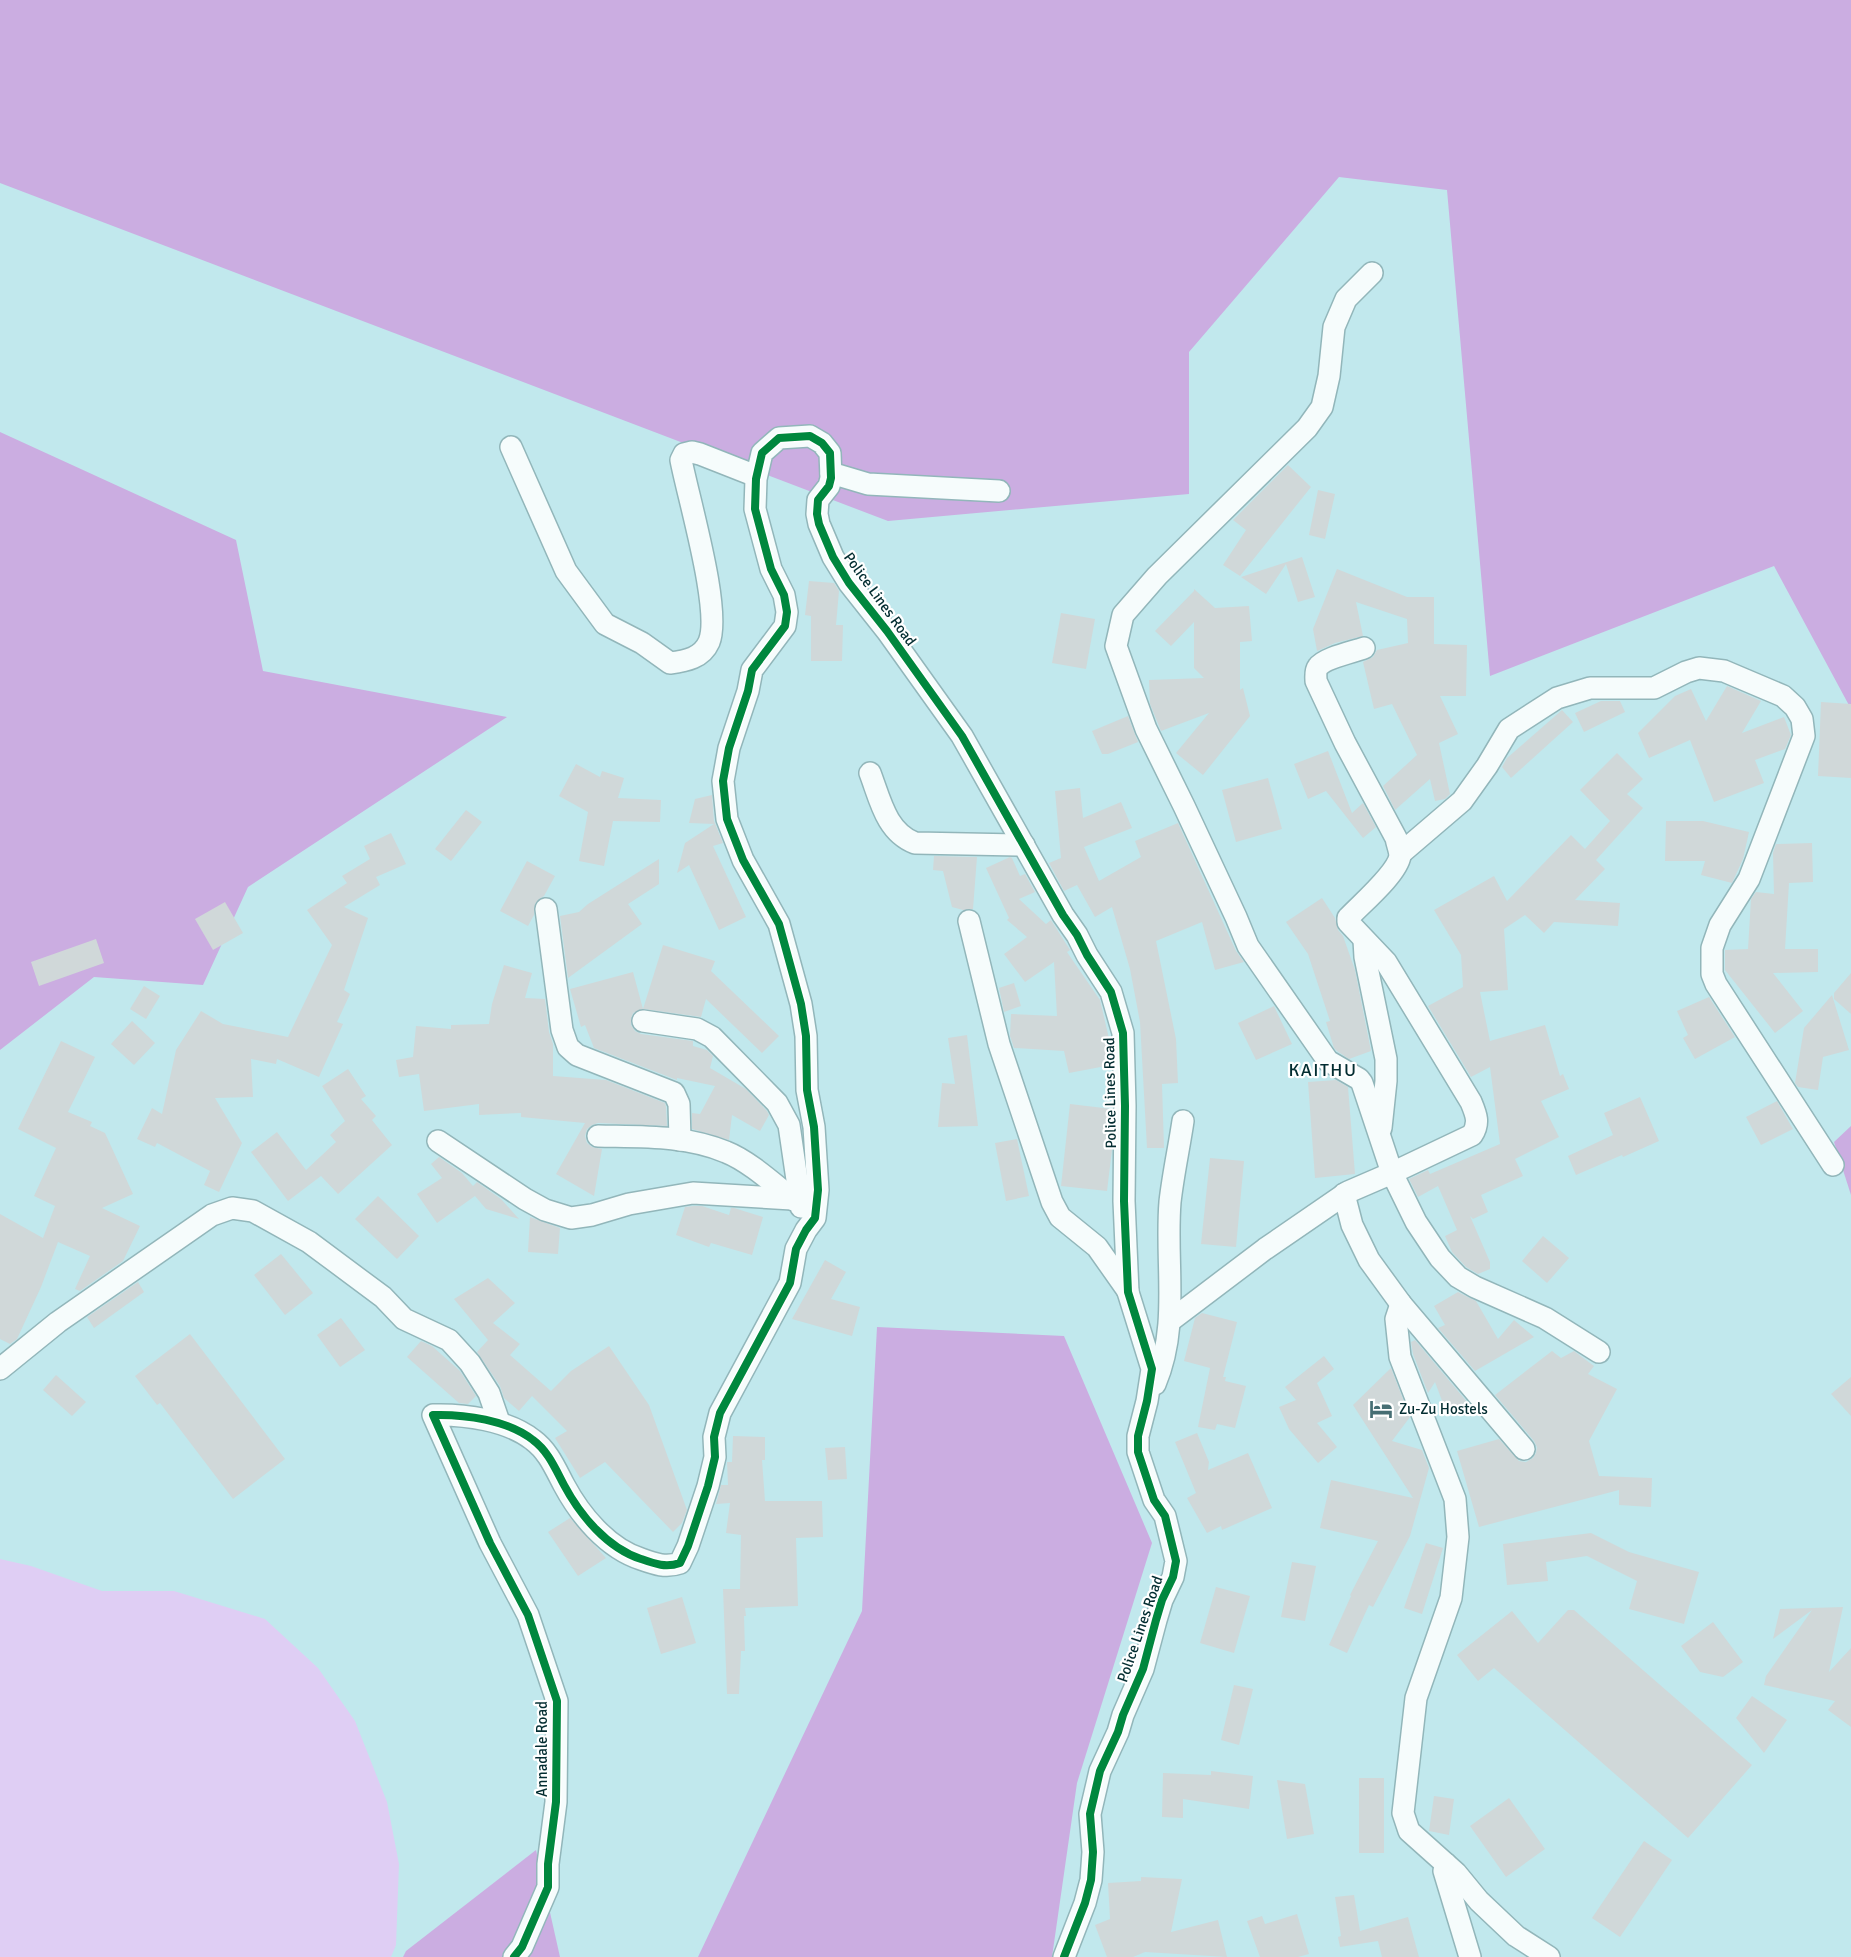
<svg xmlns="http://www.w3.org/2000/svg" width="1851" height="1957" font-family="Signika,sans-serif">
  <rect width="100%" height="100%" fill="#c1e8ed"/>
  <path fill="#dfcef4" d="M0 1559 31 1566 102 1591H174L265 1619 318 1668 355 1721 387 1802 399 1864 396 1945 391 1957H0Z"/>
  <g fill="#cbade1">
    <path d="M0 0H1851V709L1774 566 1490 676 1447 190 1339 177 1189 352V494L888 521 0 183Z"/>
    <path d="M0 432 236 540 263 671 507 717 248 887 203 985 94 977 0 1050Z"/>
    <path d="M1851 1126V1195L1834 1142Z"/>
    <path d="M877 1327 1064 1336 1152 1543 1077 1783 1052 1957H698L862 1611Z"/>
    <path d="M536 1850 560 1957H403L406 1951Z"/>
  </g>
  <g fill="#d0d8d9">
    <path d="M1288 465 1311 487 1240 576 1223 565 1246 530 1233 520Z"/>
    <path d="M1318 490 1335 494 1325 539 1309 535Z"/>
    <path d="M1302 557 1315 597 1298 602 1286 564 1266 594 1241 577Z"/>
    <path d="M1337 569 1407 597H1434V644L1467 645 1466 696H1440L1458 734 1439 743 1450 794 1445 799 1435 801 1430 779 1395 810 1383 786 1417 755 1392 704 1374 709 1363 662 1373 657 1377 650 1408 643 1407 619 1356 602 1363 636 1335 643 1317 651 1313 629Z"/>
    <path d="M809 581 834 583 839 591 836 625H843L842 661H811V616L805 615Z"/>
    <path d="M1194 589 1215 608 1249 606 1252 641 1240 642V690L1243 688 1250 716 1203 775 1176 753 1209 713 1161 731 1150 704 1149 680 1204 678 1194 668V622L1171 646 1155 631 1194 591Z"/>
    <path d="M1061 613 1095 619 1086 669 1052 663Z"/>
    <path d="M1727 686 1761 701 1742 733 1784 717 1791 735 1785 749 1755 760 1764 783 1714 802 1690 740 1649 758 1638 733 1675 696 1691 689 1706 721Z"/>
    <path d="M1601 701H1620L1625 712 1584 732 1575 713Z"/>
    <path d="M1821 702 1851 704V778L1818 776Z"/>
    <path d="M1562 710 1573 722 1511 778 1502 767 1507 758Z"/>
    <path d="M1128 716 1138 742 1108 754H1102L1092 731Z"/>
    <path d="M1328 751 1352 813 1363 803 1376 827 1363 838 1326 791 1308 799 1294 764Z"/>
    <path d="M1617 753 1643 779 1627 794 1643 808 1596 860 1605 869 1575 900 1620 903 1618 926 1554 922 1544 933 1525 915 1504 929 1508 990 1480 992 1490 1041 1545 1025 1560 1076 1563 1074 1569 1089 1541 1101 1559 1137 1515 1159 1523 1176 1481 1195 1488 1212 1473 1219 1470 1216 1490 1262V1269L1478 1274 1466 1267 1452 1252 1445 1236 1457 1230 1438 1186 1418 1197 1409 1179 1428 1170 1430 1174 1500 1144 1490 1067 1471 1077 1428 1006 1463 987 1461 955 1434 910 1494 876 1507 901 1571 835 1585 849 1610 821 1580 790Z"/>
    <path d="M576 764 600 777 602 771 624 778 618 798 661 800 660 822 613 821 604 866 579 861 588 812 559 796Z"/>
    <path d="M1268 778 1282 829 1236 842 1222 790Z"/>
    <path d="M1080 788 1083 818 1121 802 1132 828 1084 847 1099 881 1141 857 1135 841 1178 823 1236 951 1244 962 1215 970 1202 922 1156 941 1176 1039 1178 1083 1162 1084 1164 1148H1147L1140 1022 1130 969 1112 907 1095 917 1077 885 1064 891 1049 863 1061 858 1055 791Z"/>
    <path d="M712 795 714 821 723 843 713 846 746 917 719 930 689 865 677 873 685 843 714 824 689 823 695 799Z"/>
    <path d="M466 810 482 822 451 861 435 849Z"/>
    <path d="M1666 821H1703L1749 832 1743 859 1732 883 1701 875 1705 861H1665Z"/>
    <path d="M391 833 406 864 376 877 380 885 344 907 368 918 344 990 350 994 337 1022 343 1024 319 1077 277 1059 276 1064 251 1059 253 1097 215 1098 242 1143 219 1192 204 1185 210 1171 157 1143 155 1147 137 1139 152 1108 162 1114 176 1050 201 1011 223 1024 288 1037 332 945 307 910 347 883 342 876 370 859 364 846Z"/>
    <path d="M1812 843 1813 882 1789 883 1785 949H1818V972L1773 973 1803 1011 1775 1033 1725 970V950L1748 949 1751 899 1756 892 1774 894 1773 853 1776 844Z"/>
    <path d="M934 856 977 857 973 909 963 910 952 907 943 871 933 870Z"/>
    <path d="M1010 857 1012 858 1020 876 1025 874 1035 892 1019 899 1046 924 1051 920 1070 950 1067 952 1100 1000 1111 1047V1065L1069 1073 1064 1051 1014 1048 1010 1036 1011 1014 1057 1016 1054 962 1025 982 1004 954 1027 937 1007 920 1009 918 986 868Z"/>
    <path d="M659 859V884L628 904 642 924 568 978 560 916 579 912 588 904Z"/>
    <path d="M527 861 555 876 544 896 539 899 535 904 534 915 528 926 500 911Z"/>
    <path d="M1322 898 1335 918 1338 930 1343 936 1355 970 1371 1051 1349 1059 1337 1051 1334 1048 1326 1022 1330 1021 1308 954 1286 922Z"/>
    <path d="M225 902 243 933 213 950 195 919Z"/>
    <path d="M96 939 104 963 39 986 31 962Z"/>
    <path d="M663 945 715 961 711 971 779 1036 762 1053 706 999 701 1017 643 1009Z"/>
    <path d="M504 965 532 973 525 998 545 999 549 1032 553 1044V1076L606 1080 665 1103 666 1107 667 1126 598 1123 592 1125 587 1129 585 1136 587 1143 592 1147 602 1149 594 1196 556 1174 585 1123 521 1117V1113L479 1115V1104L424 1111 419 1074 399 1077 396 1060 413 1057 416 1026 451 1029V1025L489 1024 492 1004Z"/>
    <path d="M633 972 643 1009 633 1013 631 1019V1025L635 1031 641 1034 693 1041V1046L707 1050 713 1056 710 1068 746 1089 767 1111 769 1115 760 1131 732 1115 729 1140 692 1129V1113L700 1114 715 1086 677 1078V1080L594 1048 585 1025 581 1027 570 989Z"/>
    <path d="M1851 973V1014L1834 999V993Z"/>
    <path d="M1014 983 1021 1006 1004 1012 999 988Z"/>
    <path d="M144 986 160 996 146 1019 130 1009Z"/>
    <path d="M1832 995 1849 1050 1823 1057 1818 1090 1798 1087 1795 1083 1804 1028Z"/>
    <path d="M1709 997 1735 1037 1695 1059 1683 1038 1688 1035 1677 1011Z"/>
    <path d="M1274 1006 1292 1044 1256 1060 1238 1023Z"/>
    <path d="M132 1021 155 1043 134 1065 111 1044Z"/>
    <path d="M967 1035 978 1126 938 1127 942 1083 955 1084 948 1038Z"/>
    <path d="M61 1041 95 1057 68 1112 92 1122 90 1126 105 1133 133 1194 102 1208 140 1226 123 1261 80 1291 75 1289 90 1256 58 1242 41 1287 17 1339 10 1344 0 1339V1214L43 1238 55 1206 34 1196 56 1148 18 1129Z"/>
    <path d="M348 1069 366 1096 361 1099 376 1116 372 1120 392 1145 338 1194 321 1176 288 1201 251 1152 277 1132 306 1170 336 1142 330 1135 345 1121 322 1086Z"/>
    <path d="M1336 1080 1348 1087 1355 1174 1315 1178 1308 1082Z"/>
    <path d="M1640 1097 1659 1141 1623 1157 1622 1155 1576 1175 1568 1156 1613 1135 1604 1113Z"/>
    <path d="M1777 1101 1793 1129 1761 1145 1746 1117Z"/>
    <path d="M1070 1104 1112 1109V1150L1107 1191 1061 1186Z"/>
    <path d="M1017 1139 1029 1196 1006 1201 995 1143Z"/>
    <path d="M439 1157 462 1173 473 1186 477 1182 501 1199 519 1219 486 1209 475 1196 437 1223 417 1194 442 1178 431 1164Z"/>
    <path d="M1210 1158 1244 1161 1236 1247 1201 1244Z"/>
    <path d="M378 1196 419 1236 397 1259 355 1219Z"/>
    <path d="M694 1206H702L729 1215 731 1208H734L763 1217 752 1255 711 1243 709 1247 676 1235 685 1207Z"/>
    <path d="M530 1217 560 1228 558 1254 528 1252Z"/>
    <path d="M1543 1236 1569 1258 1547 1283 1522 1261Z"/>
    <path d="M281 1254 313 1293 285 1315 254 1275Z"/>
    <path d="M825 1260 846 1272 831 1299 860 1307 852 1336 792 1319Z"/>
    <path d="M488 1278 515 1303 493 1323 520 1344 510 1355 551 1391 571 1371 609 1346 649 1405 687 1510 682 1523 673 1532 605 1462 580 1478 555 1438 567 1431 532 1396 519 1411 504 1398 500 1386 477 1352 488 1340 454 1299Z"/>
    <path d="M138 1282 144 1292 94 1328 87 1317Z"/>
    <path d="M1458 1292 1476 1301 1498 1339 1514 1320 1534 1337 1475 1371 1438 1328 1445 1325 1434 1306Z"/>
    <path d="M1202 1313 1237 1322 1223 1377H1226L1225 1381 1246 1386 1235 1428 1217 1424 1215 1430 1198 1427 1210 1368 1184 1361 1195 1318Z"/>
    <path d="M341 1318 365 1350 340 1367 317 1335Z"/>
    <path d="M190 1334 285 1459 233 1499 160 1403 157 1405 135 1376Z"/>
    <path d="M1415 1340 1468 1403 1469 1407 1447 1414 1435 1382 1428 1393 1413 1354 1411 1342Z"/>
    <path d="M421 1341 432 1346 460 1371 476 1396 468 1404 459 1403 407 1357Z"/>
    <path d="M1552 1351 1561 1358 1574 1351 1594 1366 1588 1374 1617 1389 1589 1441 1599 1476 1652 1478 1651 1507 1619 1505V1490L1479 1527 1457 1451 1499 1439 1519 1461 1526 1462 1533 1458 1536 1453 1537 1447 1534 1441 1495 1395Z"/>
    <path d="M1324 1356 1334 1369 1317 1383 1332 1416 1317 1423 1337 1447 1318 1463 1289 1429 1279 1407 1296 1400 1285 1387Z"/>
    <path d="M1391 1368 1410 1417 1392 1441 1422 1450 1429 1468 1410 1536 1373 1607 1369 1605 1347 1653 1329 1645 1351 1596 1350 1595 1378 1541 1320 1528 1331 1480 1413 1498 1353 1405Z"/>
    <path d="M56 1375 86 1402 72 1416 43 1390Z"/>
    <path d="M1851 1377V1416L1831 1394Z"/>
    <path d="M1197 1433 1209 1462 1208 1470 1248 1453 1272 1508 1222 1530 1221 1526 1207 1533 1187 1498 1196 1493 1175 1442Z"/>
    <path d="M733 1436 765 1437V1460H762L765 1501H822L823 1537 796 1538 798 1606 745 1608 746 1616H744L745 1651H741L739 1694H727L723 1589H740L741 1535 726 1533 730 1503 716 1504 721 1485H728L727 1462H732Z"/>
    <path d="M845 1447 847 1479 828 1480 825 1448Z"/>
    <path d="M570 1518 606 1558 578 1576 548 1532Z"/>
    <path d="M1591 1533 1629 1552 1699 1572 1684 1624 1629 1609 1637 1581 1587 1556 1546 1562 1548 1581 1507 1585 1503 1544Z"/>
    <path d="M1426 1543 1443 1548 1422 1614 1404 1608Z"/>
    <path d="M1292 1562 1316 1566 1305 1621 1281 1617Z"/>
    <path d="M1216 1587 1250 1596 1234 1653 1200 1643Z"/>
    <path d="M682 1597 696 1643 661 1654 647 1608Z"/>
    <path d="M1843 1607 1829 1672 1851 1648V1727L1828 1710 1835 1701 1764 1685 1766 1676 1812 1610 1773 1639 1780 1609Z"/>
    <path d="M1568 1610H1574L1752 1765 1688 1838 1494 1668 1478 1681 1457 1655 1512 1611 1538 1643Z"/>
    <path d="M1713 1622 1743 1662 1723 1677 1700 1672 1681 1646Z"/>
    <path d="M1234 1685 1253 1689 1239 1745 1221 1740Z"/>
    <path d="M1752 1696 1787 1720 1764 1753 1736 1718Z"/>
    <path d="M1211 1771 1253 1776 1249 1809 1183 1799V1818L1162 1817 1163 1773 1211 1775Z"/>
    <rect x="1359" y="1778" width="25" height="75"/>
    <path d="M1277 1780 1305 1784 1314 1834 1287 1839Z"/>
    <path d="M1434 1796 1454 1799 1449 1835 1429 1831Z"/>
    <path d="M1509 1798 1545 1849 1506 1877 1470 1826Z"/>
    <path d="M1644 1841 1672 1860 1620 1937 1592 1918Z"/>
    <path d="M1141 1877 1182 1879 1171 1932 1218 1920 1227 1957 1145 1952 1133 1957H1107L1095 1925 1110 1919 1108 1883 1141 1881Z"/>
    <path d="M1354 1895 1360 1931 1408 1917 1419 1957H1382L1378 1941 1340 1947 1338 1937 1341 1936 1335 1897Z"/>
    <path d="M1297 1914 1309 1954 1298 1957H1260L1247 1921 1262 1916 1265 1924Z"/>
  </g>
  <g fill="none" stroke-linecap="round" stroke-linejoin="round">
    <g stroke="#92b6ba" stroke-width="24">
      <g id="minor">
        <path d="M1372 273 1346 299 1334 327 1329 376 1322 407 1307 428 1157 576 1123 615 1116 646 1146 729 1184 806 1236 917 1248 946 1328 1061 1359 1079 1362 1083 1392 1173 1416 1222 1440 1258 1458 1277 1475 1287 1545 1318 1599 1352"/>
        <path d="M511 447 566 571 605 624 642 643 670 663C686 661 702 658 709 642 722 611 688 497 681 460L684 454 692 452 700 454 756 476"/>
        <path d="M831 473 868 484 999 491"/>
        <path d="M870 773C880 799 886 832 915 843L1024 845"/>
        <path d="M1400 854 1462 801 1487 766 1509 729 1557 698 1590 688H1654L1686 672 1699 668 1724 671 1783 696 1795 707 1802 719 1804 736 1749 879 1720 925 1712 948V974L1716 984 1833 1165"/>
        <path d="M546 909 562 1030 568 1047 577 1055 674 1093 679 1104 680 1140"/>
        <path d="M969 921 999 1044 1052 1202 1060 1217 1097 1247 1128 1291"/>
        <path d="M1364 940 1365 957 1386 1059V1081L1381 1128"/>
        <path d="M643 1021 697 1029 712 1037 777 1103 789 1125 801 1207"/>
        <path d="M598 1136C641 1137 686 1135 726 1152 749 1161 775 1185 794 1200"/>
        <path d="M438 1141 525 1199 545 1210 571 1218 592 1215 629 1204 693 1193 792 1199"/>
        <path d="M1344 1194 1352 1225 1369 1260 1401 1304 1524 1449"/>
        <path d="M1401 1304 1396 1319 1400 1357 1455 1499 1458 1537 1451 1598 1416 1698 1403 1813 1409 1831 1456 1873 1479 1901 1516 1936 1549 1957"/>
        <path d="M1170 1321 1265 1249 1348 1192 1392 1173 1472 1135C1480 1123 1476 1114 1471 1102L1386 962 1348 922V918C1361 904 1397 874 1400 856 1400 851 1397 844 1396 838L1345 743 1316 681C1316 677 1315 671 1318 667 1324 658 1353 652 1364 648"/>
        <path d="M0 1369 58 1322 212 1215 232 1208 253 1211 309 1242 383 1297 404 1319 449 1340 470 1363 489 1393 499 1422"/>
        <path d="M1155 1384C1180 1326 1165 1263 1170 1202 1173 1175 1179 1148 1183 1121"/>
        <path d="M1446 1864 1444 1871 1470 1957"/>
        <path d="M514 1957 522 1947 548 1887V1864L556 1802 557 1701 528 1615 490 1543 433 1415C464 1414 508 1420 533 1440 548 1451 555 1468 564 1485 580 1515 607 1548 641 1559 655 1564 666 1568 680 1563L688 1546 708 1486 715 1457 714 1437 720 1413 790 1283 796 1249 806 1230 815 1218 818 1190 814 1127 807 1090 806 1036 801 1004 779 924 743 860 727 819 723 781 729 748 748 691 752 670 785 626 787 612 784 595 771 569 755 509 756 479 762 453 779 438 810 436 822 443 830 453 831 478 829 486 818 500 817 514 819 524 833 557 849 583 887 631 962 736 1063 915 1077 935 1087 955 1111 992 1123 1033 1125 1106 1124 1201 1128 1292 1152 1369 1147 1401 1138 1436V1452L1154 1500 1165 1516 1176 1561 1173 1577 1162 1600 1156 1620 1143 1669 1123 1715 1118 1732 1100 1771 1090 1814 1093 1852 1091 1880 1085 1903 1064 1957"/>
      </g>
    </g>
    <use href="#minor" stroke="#f6fcfc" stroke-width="21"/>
    <g stroke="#fff" stroke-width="11">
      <path id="cycleway" d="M514 1957 522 1947 548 1887V1864L556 1802 557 1701 528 1615 490 1543 433 1415C464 1414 508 1420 533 1440 548 1451 555 1468 564 1485 580 1515 607 1548 641 1559 655 1564 666 1568 680 1563L688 1546 708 1486 715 1457 714 1437 720 1413 790 1283 796 1249 806 1230 815 1218 818 1190 814 1127 807 1090 806 1036 801 1004 779 924 743 860 727 819 723 781 729 748 748 691 752 670 785 626 787 612 784 595 771 569 755 509 756 479 762 453 779 438 810 436 822 443 830 453 831 478 829 486 818 500 817 514 819 524 833 557 849 583 887 631 962 736 1063 915 1077 935 1087 955 1111 992 1123 1033 1125 1106 1124 1201 1128 1292 1152 1369 1147 1401 1138 1436V1452L1154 1500 1165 1516 1176 1561 1173 1577 1162 1600 1156 1620 1143 1669 1123 1715 1118 1732 1100 1771 1090 1814 1093 1852 1091 1880 1085 1903 1064 1957"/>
    </g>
    <use href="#cycleway" stroke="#00873e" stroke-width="8"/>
  </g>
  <defs>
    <g id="hotel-bare" transform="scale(1.8)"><path d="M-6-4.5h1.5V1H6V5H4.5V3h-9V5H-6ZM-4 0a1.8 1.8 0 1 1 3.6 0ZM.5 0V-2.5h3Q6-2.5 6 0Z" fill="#466e73" stroke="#fff" stroke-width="2.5" paint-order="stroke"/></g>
  </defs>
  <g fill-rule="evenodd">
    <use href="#hotel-bare" x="1381" y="1409"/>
  </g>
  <g text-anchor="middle" stroke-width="4.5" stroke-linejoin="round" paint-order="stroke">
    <g font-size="15" fill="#032d31" stroke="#fff">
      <text transform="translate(880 599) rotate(54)" y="5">Police Lines Road</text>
      <text transform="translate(1110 1093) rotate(-91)" y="5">Police Lines Road</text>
      <text transform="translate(1140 1629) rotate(-71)" y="5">Police Lines Road</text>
      <text transform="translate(542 1749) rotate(-90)" y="5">Annadale Road</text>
    </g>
    <g font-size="15" fill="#032d31" stroke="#fff" text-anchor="start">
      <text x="1399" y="1414">Zu-Zu Hostels</text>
    </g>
    <g font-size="18" letter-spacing="1.5" fill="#032d31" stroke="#fff">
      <text x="1323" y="1076">KAITHU</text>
    </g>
  </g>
</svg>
